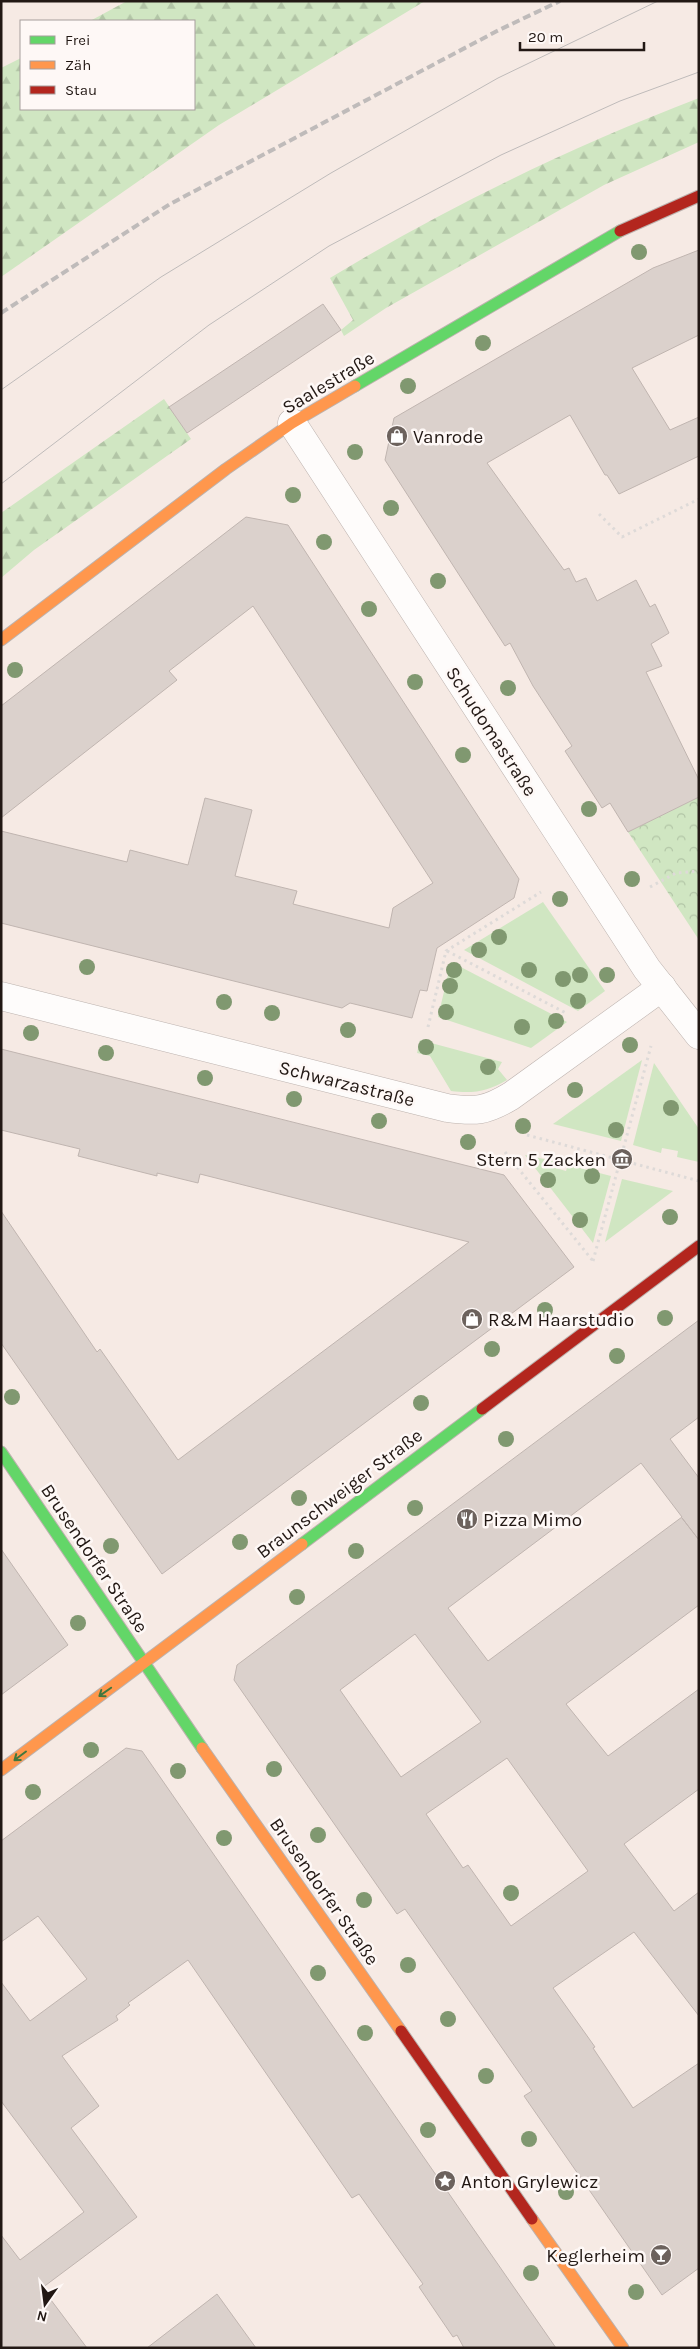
<svg xmlns="http://www.w3.org/2000/svg" width="700" height="2349" font-family="Karla,sans-serif">
  <defs>
    <pattern id="forest-firs" width="22" height="20" patternUnits="userSpaceOnUse" patternTransform="scale(1.25)"><rect width="22" height="20" fill="#d0e6c2"/><path d="M5 1l3.5 6h-7zM16 11l3.5 6h-7z" fill="#b2c5a6"/></pattern>
    <pattern id="park-crowns" width="20" height="18" patternUnits="userSpaceOnUse" patternTransform="scale(1.25)"><rect width="20" height="18" fill="#d0e6c2"/><path d="M2 6a3 3 0 1 1 6 0M12 15a3 3 0 1 1 6 0" fill="none" stroke="#b2c5a6"/></pattern>
  </defs>
  <rect width="100%" height="100%" fill="#f6eae4"/>
  <g fill="#d0e6c2">
    <path d="M543 902 605 991 578 1011 464 950Z"/>
    <path d="M451 962 567 1022 531 1048 438 1017Z"/>
    <path d="M420 1040 502 1062 498 1069 507 1080C488 1091 474 1094 451 1091L430 1056 417 1053Z"/>
    <path d="M642 1060 621 1141 553 1124Z"/>
    <path d="M654 1063 699 1129V1162L677 1157 678 1151 662 1148 661 1153 633 1145Z"/>
    <path d="M525 1155 553 1161 552 1167 566 1171 568 1165 611 1176 593 1243Z"/>
    <path d="M622 1179 673 1191 605 1242Z"/>
  </g>
  <g fill="url(#forest-firs)">
    <path d="M127 1H425L219 125 1 277V68L21 58V109H194V21H90Z"/>
    <path d="M699 98V142L604 185 386 308 344 336 341 330 353 320 330 278C447 207 571 147 699 98Z"/>
    <path d="M164 399 191 439 34 550 1 578V513Z"/>
  </g>
  <path fill="url(#park-crowns)" d="M699 797V940L628 832Z"/>
  <g fill="#dbd1cc" stroke="#c0b5b0" fill-rule="evenodd">
    <path d="M699 250V335L632 368 670 430 699 417V456L619 494 607 475H605L570 415 487 463 564 570 569 568 576 582 586 578 597 601 636 580 650 607 655 604 669 633 651 644 662 666 646 672 699 780V797L628 832 610 803 602 808 565 751 572 746 533 686 510 643 505 646 385 460 394 418 653 268Z"/>
    <path d="M323 304 341 330 187 433 169 407Z"/>
    <path d="M246 517 288 525 519 879 514 898 437 948 427 991 420 990 412 1018 350 1003 342 1008 1 923V831L127 862 130 850 188 865 205 798 252 810 235 876 297 891 293 904 389 928 393 908 433 883 253 606 169 671 177 680 1 818V706Z"/>
    <path d="M1 1049 504 1175 574 1267 162 1574 1 1343V1211L97 1352 100 1349 178 1460 469 1242 200 1174 198 1183 157 1173V1176L78 1156 80 1149 1 1130Z"/>
    <path d="M699 1320V1417L670 1439 699 1478V1540L682 1518 699 1540V1605L566 1704 608 1756 699 1689V1789L624 1844 674 1911 699 1892V2016L634 1932 553 1988 595 2047 593 2048 633 2108 699 2063V2268L662 2295 524 2096 532 2091 405 1909 397 1914 234 1680 237 1665ZM641 1463 682 1517 488 1661 448 1608ZM415 1634 481 1722 401 1777 340 1690ZM507 1758 588 1871 511 1926 468 1865 463 1868 426 1814Z"/>
    <path d="M1 1549 68 1645 1 1695Z"/>
    <path d="M126 1748 142 1751 556 2348H464L457 2335 453 2337 419 2287 423 2284 359 2194 352 2198 188 1960 128 2003 130 2005 116 2016 118 2020 62 2056 99 2106 71 2128 137 2217 42 2288 87 2348H1V2235L20 2260 84 2212 1 2101V1982L30 2021 87 1979 38 1916 1 1942V1841Z"/>
    <path d="M217 2294 256 2348H147Z"/>
  </g>
  <g fill="none" stroke-linecap="round" stroke-linejoin="round">
    <g stroke="#bcb2ae" stroke-width="29">
      <g id="street">
        <path d="M292 423 647 969 699 1035"/>
        <path d="M1 996 447 1108C476 1112 486 1111 511 1096L662 987"/>
      </g>
    </g>
    <g stroke="#bcb2ae" stroke-width="13">
      <g id="fast">
        <path d="M355 386 620 231"/>
        <path d="M1 1452 202 1748"/>
        <path d="M302 1544 482 1409"/>
      </g>
    </g>
    <g stroke="#bcb2ae" stroke-width="13">
      <g id="slow">
        <path d="M1 640 226 469 292 423 355 386"/>
        <path d="M202 1748 401 2031"/>
        <path d="M1 1770 302 1544"/>
        <path d="M532 2219 623 2348"/>
      </g>
    </g>
    <g stroke="#bcb2ae" stroke-width="13">
      <g id="jam">
        <path d="M620 231 699 196"/>
        <path d="M482 1409 699 1246"/>
        <path d="M401 2031 532 2219"/>
      </g>
    </g>
    <g stroke="#dedad8" stroke-width="3" stroke-dasharray="2.5 4" stroke-linecap="butt">
      <path d="M599 514 622 537 699 499"/>
      <path d="M650 887 676 873 699 871"/>
      <path d="M447 951 566 1013"/>
      <path d="M428 1027 446 951 541 892"/>
      <path d="M527 1135 699 1181"/>
      <path d="M505 1152 593 1261"/>
      <path d="M593 1261 651 1046"/>
    </g>
    <use href="#street" stroke="#fefcfb" stroke-width="28"/>
    <use href="#fast" stroke="#63d668" stroke-width="11"/>
    <use href="#slow" stroke="#ff974d" stroke-width="11"/>
    <use href="#jam" stroke="#b3261e" stroke-width="11"/>
    <g stroke="#bfbbba" stroke-width="1">
      <path d="M1 390 161 277 331 173 498 78 658 1"/>
      <path d="M1 484 209 325 329 246 501 155 620 101 699 72"/>
    </g>
    <path stroke="#bfbbba" stroke-width="4" stroke-dasharray="8 4" stroke-linecap="butt" d="M1 313 170 204 497 31 560 1"/>
  </g>
  <g fill="#809870">
    <circle cx="639" cy="252" r="8"/>
    <circle cx="483" cy="343" r="8"/>
    <circle cx="408" cy="386" r="8"/>
    <circle cx="355" cy="452" r="8"/>
    <circle cx="293" cy="495" r="8"/>
    <circle cx="391" cy="508" r="8"/>
    <circle cx="324" cy="542" r="8"/>
    <circle cx="438" cy="581" r="8"/>
    <circle cx="369" cy="609" r="8"/>
    <circle cx="15" cy="670" r="8"/>
    <circle cx="415" cy="682" r="8"/>
    <circle cx="508" cy="688" r="8"/>
    <circle cx="463" cy="755" r="8"/>
    <circle cx="589" cy="809" r="8"/>
    <circle cx="632" cy="879" r="8"/>
    <circle cx="560" cy="899" r="8"/>
    <circle cx="499" cy="937" r="8"/>
    <circle cx="479" cy="950" r="8"/>
    <circle cx="87" cy="967" r="8"/>
    <circle cx="454" cy="970" r="8"/>
    <circle cx="529" cy="970" r="8"/>
    <circle cx="580" cy="975" r="8"/>
    <circle cx="607" cy="975" r="8"/>
    <circle cx="563" cy="979" r="8"/>
    <circle cx="450" cy="986" r="8"/>
    <circle cx="578" cy="1001" r="8"/>
    <circle cx="224" cy="1002" r="8"/>
    <circle cx="446" cy="1012" r="8"/>
    <circle cx="272" cy="1013" r="8"/>
    <circle cx="556" cy="1021" r="8"/>
    <circle cx="522" cy="1027" r="8"/>
    <circle cx="348" cy="1030" r="8"/>
    <circle cx="31" cy="1033" r="8"/>
    <circle cx="630" cy="1045" r="8"/>
    <circle cx="426" cy="1047" r="8"/>
    <circle cx="106" cy="1053" r="8"/>
    <circle cx="488" cy="1067" r="8"/>
    <circle cx="205" cy="1078" r="8"/>
    <circle cx="575" cy="1090" r="8"/>
    <circle cx="294" cy="1099" r="8"/>
    <circle cx="671" cy="1108" r="8"/>
    <circle cx="379" cy="1121" r="8"/>
    <circle cx="523" cy="1126" r="8"/>
    <circle cx="616" cy="1130" r="8"/>
    <circle cx="468" cy="1142" r="8"/>
    <circle cx="592" cy="1176" r="8"/>
    <circle cx="548" cy="1180" r="8"/>
    <circle cx="670" cy="1217" r="8"/>
    <circle cx="580" cy="1220" r="8"/>
    <circle cx="545" cy="1310" r="8"/>
    <circle cx="665" cy="1318" r="8"/>
    <circle cx="492" cy="1349" r="8"/>
    <circle cx="617" cy="1356" r="8"/>
    <circle cx="12" cy="1397" r="8"/>
    <circle cx="421" cy="1403" r="8"/>
    <circle cx="506" cy="1439" r="8"/>
    <circle cx="299" cy="1498" r="8"/>
    <circle cx="415" cy="1508" r="8"/>
    <circle cx="240" cy="1542" r="8"/>
    <circle cx="111" cy="1546" r="8"/>
    <circle cx="356" cy="1551" r="8"/>
    <circle cx="297" cy="1597" r="8"/>
    <circle cx="78" cy="1623" r="8"/>
    <circle cx="91" cy="1750" r="8"/>
    <circle cx="274" cy="1769" r="8"/>
    <circle cx="178" cy="1771" r="8"/>
    <circle cx="33" cy="1792" r="8"/>
    <circle cx="318" cy="1835" r="8"/>
    <circle cx="224" cy="1838" r="8"/>
    <circle cx="511" cy="1893" r="8"/>
    <circle cx="364" cy="1900" r="8"/>
    <circle cx="408" cy="1965" r="8"/>
    <circle cx="318" cy="1973" r="8"/>
    <circle cx="448" cy="2019" r="8"/>
    <circle cx="365" cy="2033" r="8"/>
    <circle cx="486" cy="2076" r="8"/>
    <circle cx="428" cy="2130" r="8"/>
    <circle cx="529" cy="2139" r="8"/>
    <circle cx="566" cy="2192" r="8"/>
    <circle cx="531" cy="2273" r="8"/>
    <circle cx="636" cy="2292" r="8"/>
  </g>
  <defs><path id="oneway-shaft" d="M-6 0H5M1.5-3L5.5 0L1.5 3" fill="none" stroke-width="1.6" stroke-linecap="round" stroke-linejoin="round" transform="scale(1.25)"/></defs>
  <g stroke="#42773e">
    <use href="#oneway-shaft" transform="translate(105 1692) rotate(145)"/>
    <use href="#oneway-shaft" transform="translate(20 1756) rotate(143)"/>
  </g>
  <defs>
    <g id="shop-disc" transform="scale(1.125)"><circle r="9.5" fill="#6c625d" stroke="#fef8f6"/><path d="M-5-2.5h2.3a2.7 3.5 0 0 1 5.4 0H5L5.5 6h-11ZM-1.5-2.5h3a1.5 2.3 0 0 0-3 0Z" fill="#fff"/></g>
    <g id="museum-disc" transform="scale(1.125)"><circle r="9.5" fill="#6c625d" stroke="#fef8f6"/><path d="M0-6L6-3V-2H-6V-3ZM-5-1h2V3h-2ZM-1-1h2V3h-2ZM3-1h2V3H3ZM-6 4H6V6H-6Z" fill="#fff"/></g>
    <g id="restaurant-disc" transform="scale(1.125)"><circle r="9.5" fill="#6c625d" stroke="#fef8f6"/><path d="M-5-6h1v4h1v-4h1v4h1v-4h1v5L-1.5 .5V6h-2V.5L-5-1ZM5-6V6H3V1.5H1.5Q1.5-4 5-6Z" fill="#fff"/></g>
    <g id="sight-disc" transform="scale(1.125)"><circle r="9.5" fill="#6c625d" stroke="#fef8f6"/><path d="M0-6L1.8-2.2L6-1.7L2.9 1.2L3.7 5.4L0 3.3L-3.7 5.4L-2.9 1.2L-6-1.7L-1.8-2.2Z" fill="#fff"/></g>
    <g id="bar-disc" transform="scale(1.125)"><circle r="9.5" fill="#6c625d" stroke="#fef8f6"/><path d="M-6-5H6L.8 .8V4.5H3.5V6h-7V4.5H-.8V.8Z" fill="#fff"/></g>
  </defs>
  <g fill-rule="evenodd">
    <use href="#shop-disc" x="397" y="436"/>
    <use href="#museum-disc" x="622" y="1159"/>
    <use href="#shop-disc" x="472" y="1319"/>
    <use href="#restaurant-disc" x="467" y="1519"/>
    <use href="#sight-disc" x="445" y="2181"/>
    <use href="#bar-disc" x="661" y="2255"/>
  </g>
  <g text-anchor="middle" stroke-width="5" stroke-linejoin="round" paint-order="stroke">
    <g font-size="19" fill="#221814" stroke="#fef8f6">
      <text transform="translate(328 382) rotate(-31)" y="7">Saalestraße</text>
      <text transform="translate(492 731) rotate(57)" y="7">Schudomastraße</text>
      <text transform="translate(347 1083) rotate(14)" y="7">Schwarzastraße</text>
      <text transform="translate(339 1493) rotate(-37)" y="7">Braunschweiger Straße</text>
      <text transform="translate(95 1558) rotate(56)" y="7">Brusendorfer Straße</text>
      <text transform="translate(325 1891) rotate(55)" y="7">Brusendorfer Straße</text>
    </g>
    <g font-size="19" fill="#221814" stroke="#fef8f6" text-anchor="start">
      <text x="413" y="443">Vanrode</text>
      <text x="606" y="1166" text-anchor="end">Stern 5 Zacken</text>
      <text x="488" y="1326">R&amp;M Haarstudio</text>
      <text x="483" y="1526">Pizza Mimo</text>
      <text x="461" y="2188">Anton Grylewicz</text>
      <text x="645" y="2262" text-anchor="end">Keglerheim</text>
    </g>
  </g>
  <rect width="700" height="2349" fill="none" stroke="#221814" stroke-width="5"/>
  <rect x="20" y="20" width="175" height="90" fill="#fef8f6" stroke="#a69e9c"/>
  <rect x="30" y="36" width="25" height="8" fill="#63d668" stroke="#a69e9c"/>
  <text x="65" y="45" font-size="15" fill="#221814">Frei</text>
  <rect x="30" y="61" width="25" height="8" fill="#ff974d" stroke="#a69e9c"/>
  <text x="65" y="70" font-size="15" fill="#221814">Zäh</text>
  <rect x="30" y="86" width="25" height="8" fill="#b3261e" stroke="#a69e9c"/>
  <text x="65" y="95" font-size="15" fill="#221814">Stau</text>
  <g transform="translate(45 2304) rotate(194)" stroke="#fef8f6" stroke-width="4" paint-order="stroke">
  <path d="M0-4L9 19L0 12L-9 19Z" fill="#221814"/>
  <text y="-8" font-size="14" font-weight="bold" text-anchor="middle" fill="#221814">N</text>
  </g>
  <path d="M520 42v8h124v-8" fill="none" stroke="#221814" stroke-width="2.5"/>
  <text x="528" y="42" font-size="15" fill="#221814" stroke="#fef8f6" stroke-width="4" paint-order="stroke">20 m</text>
</svg>
